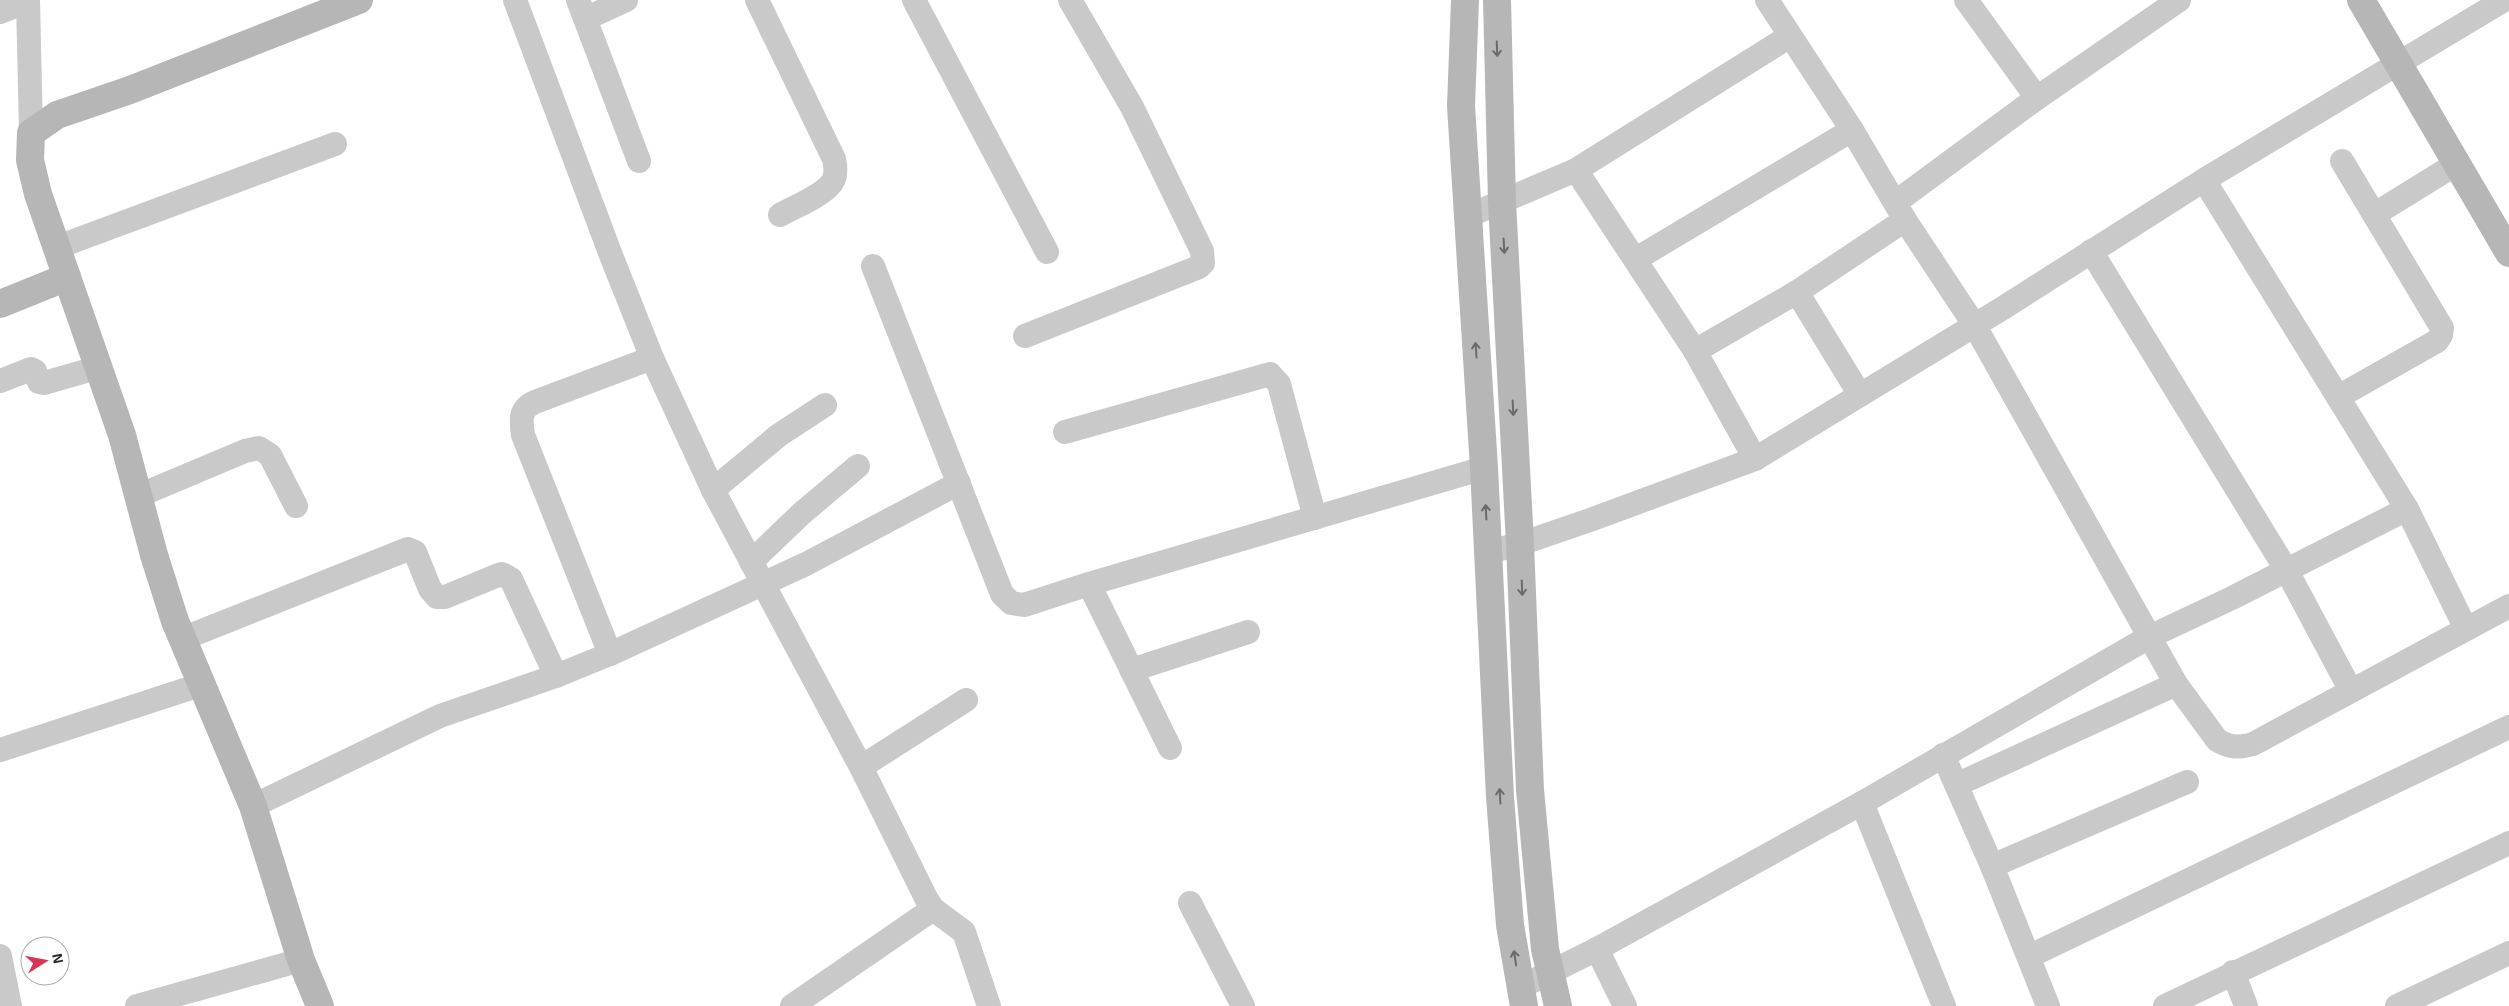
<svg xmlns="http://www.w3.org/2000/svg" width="2509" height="1006" font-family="'Exo 2',sans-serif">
  <rect width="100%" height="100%" fill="#fff"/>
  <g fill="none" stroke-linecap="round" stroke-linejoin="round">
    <g stroke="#c9c9c9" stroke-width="24">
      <path d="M28 0 31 133"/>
      <path d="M515 0 612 258 652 358 713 490 861 767 927 900 933 909 964 932 989 1006"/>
      <path d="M578 0 639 161"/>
      <path d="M757 0 834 159C836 168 837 179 829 186 819 197 794 207 780 215"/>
      <path d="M914 0 1047 252"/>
      <path d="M1767 0 1852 130 1905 220 1975 326 2176 684 2217 740C2230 748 2239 748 2253 744L2509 606"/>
      <path d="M1966 0 2037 98"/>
      <path d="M0 12 28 1"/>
      <path d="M587 18 626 0"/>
      <path d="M1576 170 1695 351 1755 459"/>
      <path d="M2204 180 2407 509 2466 629"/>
      <path d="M1896 202 2037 98 2179 0"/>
      <path d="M2375 214 2456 164"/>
      <path d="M1468 216 1576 170 1790 36"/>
      <path d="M55 248 335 144"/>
      <path d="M2091 251 2287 571 2351 691"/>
      <path d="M1636 259 1852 130"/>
      <path d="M873 266 1002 594 1011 603 1024 605 1089 584 1484 468"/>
      <path d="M1797 292 1860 395"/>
      <path d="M1025 336 1199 267 1203 263 1202 251 1132 107 1070 0"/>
      <path d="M1695 351 1797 292 1905 220"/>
      <path d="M0 381 31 369 35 371 39 382 44 383 100 367"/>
      <path d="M2338 397 2437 341 2441 335 2442 328 2342 161"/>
      <path d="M1065 432 1270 374 1279 384 1315 518"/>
      <path d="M713 490 779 435 825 405"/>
      <path d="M138 496 245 451 259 448 270 455 296 506"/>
      <path d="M1488 552 1520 544 1590 520 1755 459 2003 308 2204 180 2504 0"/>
      <path d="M751 562 801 514 858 466"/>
      <path d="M1089 584 1170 748"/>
      <path d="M182 639 408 549 415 552 430 589 437 597H445L496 576 502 574 511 579 556 676"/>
      <path d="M610 654 523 435C521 420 519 409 535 402L652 358"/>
      <path d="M1132 670 1248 632"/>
      <path d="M0 750 203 684"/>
      <path d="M1943 755 1992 866 2048 1006"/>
      <path d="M861 767 966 700"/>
      <path d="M1956 785 2176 684"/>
      <path d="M1862 803 1944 1006"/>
      <path d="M253 806 440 716 556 676 610 654 806 564 959 483"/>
      <path d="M1992 866 2187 782"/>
      <path d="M1190 903 1243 1006"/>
      <path d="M1597 949 1625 1006"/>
      <path d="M0 956 10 1006"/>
      <path d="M2030 956 2509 727"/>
      <path d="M2233 972 2246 1006"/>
      <path d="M1519 988 1597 949 1862 803 2149 637 2232 598 2407 509"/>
      <path d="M137 1006 301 960"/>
      <path d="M792 1006 933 909"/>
      <path d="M2165 1006 2509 843"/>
      <path d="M2397 1006 2509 953"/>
    </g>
    <g stroke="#b6b6b6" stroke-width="28">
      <path d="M1465 0 1461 106 1484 468 1500 797 1510 925 1524 1006"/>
      <path d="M1497 0 1502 202 1520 544 1530 790 1545 949 1558 1006"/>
      <path d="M2361 0 2509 253"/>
      <path d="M0 304 67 277"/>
      <path d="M320 1006 301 960 253 806 175 621 154 555 122 435 38 194 30 160 31 133 57 115 130 90 359 0"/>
    </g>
  </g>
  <defs><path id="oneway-shaft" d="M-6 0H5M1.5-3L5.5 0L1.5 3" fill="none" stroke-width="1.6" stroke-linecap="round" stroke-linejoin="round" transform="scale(1.25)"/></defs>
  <g stroke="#6a6a6a">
    <use href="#oneway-shaft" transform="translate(1497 49) rotate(88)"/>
    <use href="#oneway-shaft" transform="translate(1504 246) rotate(87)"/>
    <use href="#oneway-shaft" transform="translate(1476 350) rotate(-94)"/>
    <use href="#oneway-shaft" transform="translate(1513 408) rotate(87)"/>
    <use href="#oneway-shaft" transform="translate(1486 512) rotate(-93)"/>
    <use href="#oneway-shaft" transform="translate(1522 588) rotate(88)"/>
    <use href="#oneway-shaft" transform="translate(1500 796) rotate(-93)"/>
    <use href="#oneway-shaft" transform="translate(1515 958) rotate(-99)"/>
  </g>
  <g transform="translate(45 961) rotate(79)"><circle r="24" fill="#ffffff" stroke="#ababab"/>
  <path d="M0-4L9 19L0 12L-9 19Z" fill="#db3556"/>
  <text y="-8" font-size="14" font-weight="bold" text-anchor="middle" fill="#2c2c2c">N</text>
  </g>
</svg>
